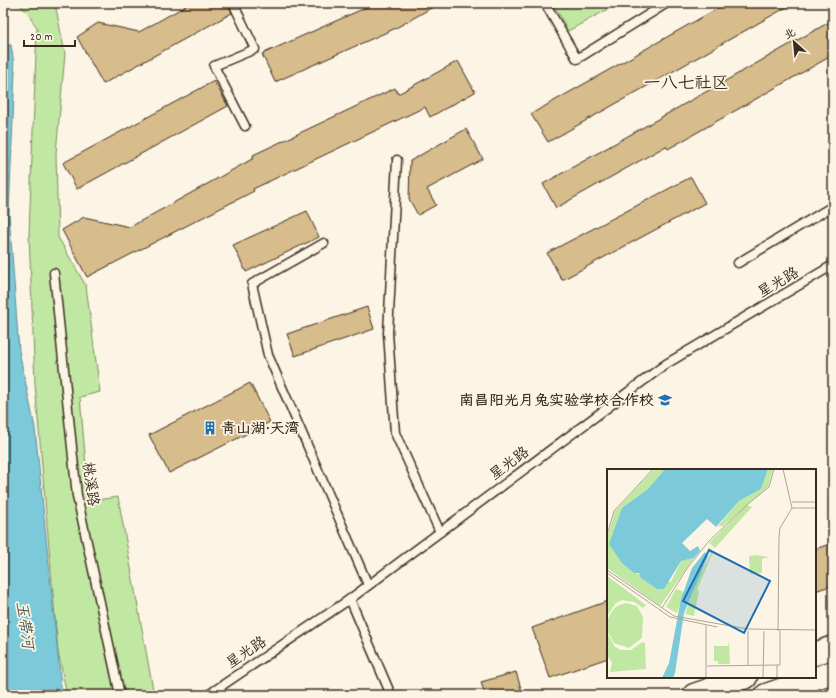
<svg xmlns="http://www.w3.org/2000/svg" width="836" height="698" font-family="Dekko,'LXGW WenKai TC',sans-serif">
  <rect width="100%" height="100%" fill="#fcf5e5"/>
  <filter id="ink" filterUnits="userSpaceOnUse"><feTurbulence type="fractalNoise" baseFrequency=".025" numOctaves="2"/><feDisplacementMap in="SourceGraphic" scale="8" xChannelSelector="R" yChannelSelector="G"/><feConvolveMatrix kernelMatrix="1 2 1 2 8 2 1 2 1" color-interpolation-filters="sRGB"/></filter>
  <g filter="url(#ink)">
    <g fill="#c1e8a3" stroke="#7e8960">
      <path d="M18 3H55L65 54 56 153 58 237 86 286 100 392 80 397 89 501 118 497 154 695H67L58 652 35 384 29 234 37 28 28 13Z"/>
      <path d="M553 3H619L568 31Z"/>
    </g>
    <path fill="#7bc9d9" stroke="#61898e" d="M3 45H11L15 71 9 213 19 351 35 428 62 695H3Z"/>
    <g fill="#d7bc8c" stroke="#3b2a1e">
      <path d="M191 3H228L232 13 103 84 77 37 98 23 139 32Z"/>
      <path d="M376 3H440L396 28 275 82 262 54Z"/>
      <path d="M727 3H794L548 142 531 114Z"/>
      <path d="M833 20V55L668 149 666 146 556 208 543 184Z"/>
      <path d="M458 61 475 92 430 117 425 107 253 189 254 191 87 277 62 230 84 217 130 227 254 158 253 155 395 88 398 94Z"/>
      <path d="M214 81 228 106 77 189 63 163Z"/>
      <path d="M466 129 483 159 427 189 436 205 418 215 409 199 410 161Z"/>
      <path d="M691 177 705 203 562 280 547 253Z"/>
      <path d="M307 211 319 237 246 272 233 245Z"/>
      <path d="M367 307 374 329 295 356 287 334Z"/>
      <path d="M250 383 270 422 169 473 149 435Z"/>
      <path d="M833 543V585L815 591V549Z"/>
      <path d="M608 601V658L550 678 532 628Z"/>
      <path d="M516 672 523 695H485L481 682Z"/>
    </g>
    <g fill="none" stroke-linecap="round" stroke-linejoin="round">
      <g stroke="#3b2a1e" stroke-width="11">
        <g id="lane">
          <path d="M233 3 255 49 214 66 245 126"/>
          <path d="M545 3 577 59 667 3"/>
          <path d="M397 160 388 333 395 433 440 532"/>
          <path d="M324 243 252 284 268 355 368 585"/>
          <path d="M738 263 833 206"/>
          <path d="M54 273 77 496 120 695"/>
          <path d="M350 599 391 695"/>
          <path d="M208 695 350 599 666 364 833 265"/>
        </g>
      </g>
      <g stroke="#3b2a1e" stroke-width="25">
        <g id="secondary">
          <path d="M815 654 833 647"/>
          <path d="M694 695 746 677"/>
          <path d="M766 695 833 672"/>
        </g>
      </g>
      <use href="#lane" stroke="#fcf5e5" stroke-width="8"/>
      <use href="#secondary" stroke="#fcf5e5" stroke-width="22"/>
    </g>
  </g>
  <defs>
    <g id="school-bare" transform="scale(1.08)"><path d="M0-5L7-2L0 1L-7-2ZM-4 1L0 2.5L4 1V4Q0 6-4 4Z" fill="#1f6fb2" stroke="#fcf5e5" stroke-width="2.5" paint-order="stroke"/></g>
    <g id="building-bare" transform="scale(1.08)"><path d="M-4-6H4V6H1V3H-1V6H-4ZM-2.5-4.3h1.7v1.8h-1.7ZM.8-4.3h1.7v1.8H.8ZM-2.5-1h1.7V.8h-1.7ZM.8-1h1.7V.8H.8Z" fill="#1f6fb2" stroke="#fcf5e5" stroke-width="2.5" paint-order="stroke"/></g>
  </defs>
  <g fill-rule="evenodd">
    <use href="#school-bare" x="665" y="400"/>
    <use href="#building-bare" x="210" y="428"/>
  </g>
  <g text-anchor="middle" stroke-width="3.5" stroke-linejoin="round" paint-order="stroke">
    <g font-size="15" fill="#3b2a1e" stroke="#fcf5e5">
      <text transform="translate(778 282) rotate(-31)" y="5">星光路</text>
      <text transform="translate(509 463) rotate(-37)" y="5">星光路</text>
      <text transform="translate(91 484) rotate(82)" y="5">桃溪路</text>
      <text transform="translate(246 652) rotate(-34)" y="5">星光路</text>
    </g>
    <g font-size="15" font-weight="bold" fill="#3b2a1e" stroke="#fcf5e5" text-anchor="end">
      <text x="654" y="405">南昌阳光月兔实验学校合作校</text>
      <text x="221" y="433" text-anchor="start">青山湖·天湾</text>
    </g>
    <g font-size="16" font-style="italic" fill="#4e5a56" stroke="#fcf5e5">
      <text transform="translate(26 625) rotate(82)" y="6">玉带河</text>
    </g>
    <g font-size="17" fill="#3b2a1e" stroke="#fcf5e5">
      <text x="686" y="88">一八七社区</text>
    </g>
  </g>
  <g transform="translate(607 469)">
    <rect width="209" height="209" fill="#fcf5e5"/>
    <path d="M47 0H58L41 20 15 39 3 75 28 104 64 113 74 92 87 89 53 137 0 99V69L8 42ZM161 0H166L161 18 116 57H111L132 32 154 20ZM140 36 145 38 108 79 102 74ZM101 77 106 83 90 121 92 122 87 147 78 145 90 111 104 85ZM148 86 162 88 155 90V104L143 105 142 87ZM0 107 15 118 39 136 36 139 27 133 15 131 9 134 0 147ZM69 120 78 123 70 144 59 138ZM19 134 30 137 36 148 35 169 22 179 7 174 0 162 1 150 5 142 10 137ZM0 164 8 178 14 181H24L35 173 38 174 39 200 3 203 5 194 0 186ZM122 172 123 195H111V192H107V177H121Z" fill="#c1e8a3"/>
    <path d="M58 0H161L154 20 132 32 109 58 100 50 75 74 83 82 91 77 93 82 87 89 74 92 57 120H50L34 109 32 104H27L15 94 2 75 15 39 41 20ZM98 83 101 87 77 144 68 204 66 209H55L62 194 74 130 85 99Z" fill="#7bc9d9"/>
    <path fill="none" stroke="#afa495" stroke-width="1" d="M185 33H209M185 39H209M0 66 7 42 46 0M0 101 67 147 141 160 209 161M0 104 63 148 110 158M55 139 81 98 102 72 141 35 162 18 167 0M141 162V197M171 162 172 68 173 59 185 39 176 0M100 197 170 196M99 209V156M156 209 157 162M170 209V196H173V160"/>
    <path fill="#1f6fb2" fill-opacity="0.15" stroke="#1f6fb2" stroke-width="2" d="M102 81 163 112 137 164 76 132Z"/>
    <rect width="209" height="209" fill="none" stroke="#3b2a1e" stroke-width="2"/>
  </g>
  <rect width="836" height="698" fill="none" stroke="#fcf5e5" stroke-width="16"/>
  <rect x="8" y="8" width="820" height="682" fill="none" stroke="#3b2a1e" stroke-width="1.5" filter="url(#ink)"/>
  <g transform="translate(794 42) rotate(333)" stroke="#fcf5e5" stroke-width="3" paint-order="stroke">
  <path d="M0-3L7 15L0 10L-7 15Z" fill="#3b2a1e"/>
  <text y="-6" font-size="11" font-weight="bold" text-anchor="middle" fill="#3b2a1e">北</text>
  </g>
  <path d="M24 40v6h51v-6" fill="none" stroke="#3b2a1e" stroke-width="2"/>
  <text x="30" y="40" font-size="12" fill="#3b2a1e" stroke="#fcf5e5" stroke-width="3" paint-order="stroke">20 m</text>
</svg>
